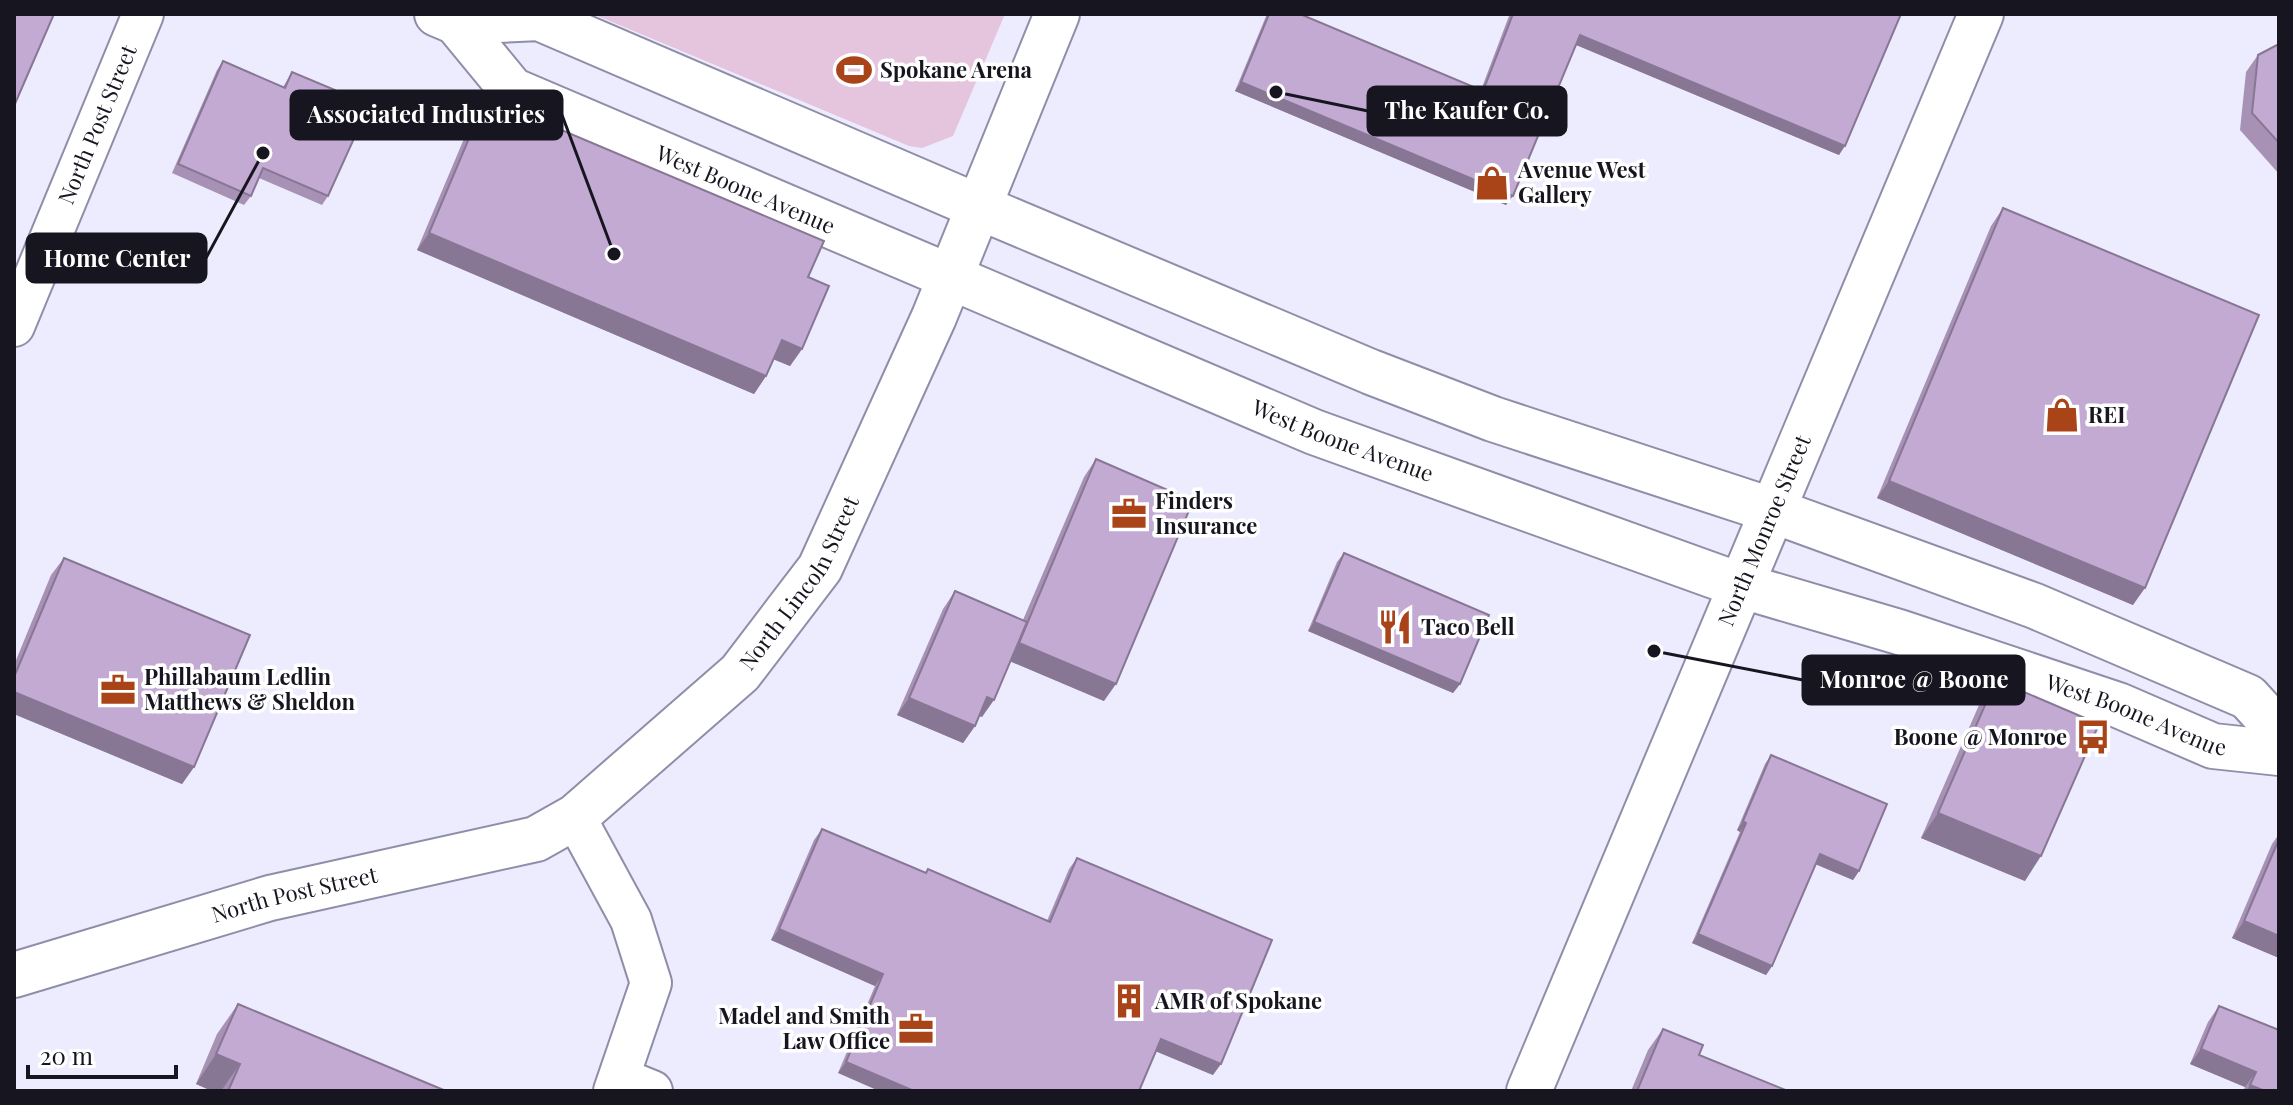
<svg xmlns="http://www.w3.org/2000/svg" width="2293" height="1105" font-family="'Playfair Display',serif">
  <rect width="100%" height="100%" fill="#edecfe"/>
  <path fill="#e5c4de" d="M593 14H1005L953 136 922 148 909 146Z"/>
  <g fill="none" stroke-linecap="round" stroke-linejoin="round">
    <g stroke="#8f8ea8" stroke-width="44">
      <g id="minor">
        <path id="s1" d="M14 326 143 14"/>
        <path d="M575 817 631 920 651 983 614 1091"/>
        <path d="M620 1078 652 1091"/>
      </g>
    </g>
    <g stroke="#8f8ea8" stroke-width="48">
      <g id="tertiary">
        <path id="s2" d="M14 975 270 898 536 839 575 817 740 673 820 568 934 317 1057 14"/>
      </g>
    </g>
    <g stroke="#8f8ea8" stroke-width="48">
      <g id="secondary">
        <path d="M437 14 456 22 539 18 979 207 1371 372 1493 419 1774 511 2035 606 2248 697 2279 731"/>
        <path id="s3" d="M456 22 512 90 1314 432 1742 586 1899 632 2118 705 2213 746 2279 753"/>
        <path id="s4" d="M1529 1091 1981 14"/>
      </g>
    </g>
    <use href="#minor" stroke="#fff" stroke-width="40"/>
    <use href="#tertiary" stroke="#fff" stroke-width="44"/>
    <use href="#secondary" stroke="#fff" stroke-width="44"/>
  </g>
  <g fill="#a792b5">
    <path d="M1267 14H1300L1481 90 1509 16 1504 14H1901L1839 155 1576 45 1506 205 1235 91Z"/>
    <path d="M2279 44V174L2240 130 2246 72 2258 55Z"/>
    <path d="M223 61 283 87 292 72 327 108 328 196 322 205 259 178 251 196 244 205 172 173 217 70Z"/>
    <path d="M486 98 808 277 802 349 790 366 774 359 766 376 754 394 417 250 474 115Z"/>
    <path d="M2003 208 2133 605 1877 498 1991 226Z"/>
    <path d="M1096 459 1104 701 1010 661 982 717 979 716 975 726 963 743 897 715 943 609 955 591 1023 620 1084 477Z"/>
    <path d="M1344 553 1460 684 1453 693 1308 631 1337 562Z"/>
    <path d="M64 558 194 767 182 784 14 714V665L51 575Z"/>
    <path d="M1996 680 2025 881 1921 838 1979 705Z"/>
    <path d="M1771 755 1859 871 1853 880 1815 864 1772 966 1766 975 1692 943 1740 832 1737 830 1765 764Z"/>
    <path d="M822 829 925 873 928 869 1047 921 1069 869 1077 858 1213 1075 1155 1051 838 1073 875 986 771 940 814 840Z"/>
    <path d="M2279 834V958L2232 938 2272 844Z"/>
    <path d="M238 1004 446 1091H212L196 1084 217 1034Z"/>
    <path d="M2219 1006 2279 1091H2243L2245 1087 2190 1064 2208 1022Z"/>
    <path d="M1663 1029 1699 1055 1788 1091H1631L1648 1050Z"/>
  </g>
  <g fill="#887794">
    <path d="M1580 35 1845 146 1839 155 1574 44Z"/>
    <path d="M1241 82 1513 196 1506 205 1235 91Z"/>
    <path d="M429 233 766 376 754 394 417 250Z"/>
    <path d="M782 340 802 349 790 366 770 358Z"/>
    <path d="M1889 481 2145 588 2133 605 1877 498Z"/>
    <path d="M1314 622 1460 684 1453 693 1308 631Z"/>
    <path d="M1019 643 1116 684 1104 701 1007 660Z"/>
    <path d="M14 692 194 767 182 784 14 714Z"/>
    <path d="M987 697 994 700 982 717 975 714Z"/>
    <path d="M909 698 975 726 963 743 897 715Z"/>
    <path d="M1938 813 2041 856 2025 881 1921 838Z"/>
    <path d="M1743 821 1746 823 1740 832 1737 830Z"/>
    <path d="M1820 854 1859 871 1853 880 1813 863Z"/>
    <path d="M2244 921 2279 936V958L2232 938Z"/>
    <path d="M779 929 883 974 875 986 771 940Z"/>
    <path d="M1698 934 1772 966 1766 975 1692 943Z"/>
    <path d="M1161 1039 1221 1064 1213 1075 1153 1050Z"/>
    <path d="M2201 1049 2256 1072 2245 1087 2190 1064Z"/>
    <path d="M216 1054 240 1064 221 1091H212L196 1084Z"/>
    <path d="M846 1062 914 1091H879L838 1073Z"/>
    <path d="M2250 1085 2265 1091H2246Z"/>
  </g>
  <g fill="#c2aad3" stroke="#887794" stroke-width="2">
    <path d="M14 14H54L14 106Z"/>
    <path d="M1269 14H1300L1483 91 1513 14H1901L1845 146 1580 35 1513 196 1241 82Z"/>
    <path d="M2279 44V143L2252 113 2258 55Z"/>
    <path d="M223 61 285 88 292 72 335 90 327 108 361 123 328 196 263 168 251 196 178 164Z"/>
    <path d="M486 98 824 241 808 277 829 286 802 349 782 340 766 376 429 233Z"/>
    <path d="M2003 208 2259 315 2145 588 1889 481Z"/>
    <path d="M1096 459 1193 501 1116 684 1019 643Z"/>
    <path d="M1344 553 1489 615 1460 684 1314 622Z"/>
    <path d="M64 558 250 635 194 767 14 692V677Z"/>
    <path d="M955 591 1027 622 994 700 987 697 975 726 909 698Z"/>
    <path d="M1996 680 2099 724 2041 856 1938 813Z"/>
    <path d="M1771 755 1887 804 1859 871 1820 854 1772 966 1698 934 1746 823 1743 821Z"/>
    <path d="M822 829 926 873 928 869 1050 922 1077 858 1272 940 1221 1064 1161 1039 1139 1091H914L846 1062 883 974 779 929Z"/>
    <path d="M2279 839V936L2244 921Z"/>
    <path d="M238 1004 446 1091H228L240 1064 216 1054Z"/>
    <path d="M2219 1006 2279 1030V1091H2265L2250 1085 2256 1072 2201 1049Z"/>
    <path d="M1663 1029 1703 1045 1699 1055 1788 1091H1637Z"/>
  </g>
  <defs>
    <g id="stadium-bare" transform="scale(2.76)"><path d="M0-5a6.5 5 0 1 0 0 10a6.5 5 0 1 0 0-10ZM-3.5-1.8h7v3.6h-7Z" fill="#a94419" stroke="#fff" stroke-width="2.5" paint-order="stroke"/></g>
    <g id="shop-bare" transform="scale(2.76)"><path d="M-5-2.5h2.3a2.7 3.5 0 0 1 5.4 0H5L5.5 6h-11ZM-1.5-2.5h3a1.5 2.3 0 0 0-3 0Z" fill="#a94419" stroke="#fff" stroke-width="2.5" paint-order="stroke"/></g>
    <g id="office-bare" transform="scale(2.76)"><path d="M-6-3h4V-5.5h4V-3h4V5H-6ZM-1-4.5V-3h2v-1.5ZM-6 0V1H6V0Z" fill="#a94419" stroke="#fff" stroke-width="2.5" paint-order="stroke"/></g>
    <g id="restaurant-bare" transform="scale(2.76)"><path d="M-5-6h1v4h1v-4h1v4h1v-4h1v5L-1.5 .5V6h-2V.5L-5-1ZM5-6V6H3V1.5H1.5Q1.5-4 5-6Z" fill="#a94419" stroke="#fff" stroke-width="2.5" paint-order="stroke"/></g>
    <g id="bus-bare" transform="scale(2.76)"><path d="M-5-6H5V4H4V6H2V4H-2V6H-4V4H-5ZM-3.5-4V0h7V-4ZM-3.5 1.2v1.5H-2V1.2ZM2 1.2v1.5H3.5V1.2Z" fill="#a94419" stroke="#fff" stroke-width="2.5" paint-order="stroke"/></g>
    <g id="building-bare" transform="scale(2.76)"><path d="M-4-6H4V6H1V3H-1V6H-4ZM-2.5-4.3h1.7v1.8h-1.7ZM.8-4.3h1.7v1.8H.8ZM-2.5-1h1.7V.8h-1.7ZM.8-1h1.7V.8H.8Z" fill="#a94419" stroke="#fff" stroke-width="2.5" paint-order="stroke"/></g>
  </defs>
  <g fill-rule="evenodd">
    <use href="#stadium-bare" x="854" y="70"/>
    <use href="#shop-bare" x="1492" y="183"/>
    <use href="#shop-bare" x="2062" y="415"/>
    <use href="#office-bare" x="1129" y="514"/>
    <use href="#restaurant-bare" x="1395" y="627"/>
    <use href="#office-bare" x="118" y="690"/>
    <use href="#bus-bare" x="2093" y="737"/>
    <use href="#building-bare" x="1129" y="1001"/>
    <use href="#office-bare" x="916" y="1029"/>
  </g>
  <g text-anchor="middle" stroke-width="7" stroke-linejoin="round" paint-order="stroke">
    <g font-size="22" font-weight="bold" fill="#171620" stroke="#fff" text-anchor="start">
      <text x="880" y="78">Spokane Arena</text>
      <text x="1518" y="178">Avenue West<tspan x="1518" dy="25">Gallery</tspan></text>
      <text x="2088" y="423">REI</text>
      <text x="1155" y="509">Finders<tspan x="1155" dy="25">Insurance</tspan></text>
      <text x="1421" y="635">Taco Bell</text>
      <text x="144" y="685">Phillabaum Ledlin<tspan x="144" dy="25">Matthews &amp; Sheldon</tspan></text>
      <text x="2067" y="745" text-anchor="end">Boone @ Monroe</text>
      <text x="1155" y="1009">AMR of Spokane</text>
      <text x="890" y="1024" text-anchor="end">Madel and Smith<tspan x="890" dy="25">Law Office</tspan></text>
    </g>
    <g font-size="22" fill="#171620" stroke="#fff">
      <text dy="8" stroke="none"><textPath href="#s1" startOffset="218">North Post Street</textPath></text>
      <text dy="8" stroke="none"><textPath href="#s3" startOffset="342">West Boone Avenue</textPath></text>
      <text dy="8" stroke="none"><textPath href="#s3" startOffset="990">West Boone Avenue</textPath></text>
      <text dy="8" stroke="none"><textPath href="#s4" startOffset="608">North Monroe Street</textPath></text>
      <text dy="8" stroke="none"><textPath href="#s2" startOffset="912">North Lincoln Street</textPath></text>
      <text dy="8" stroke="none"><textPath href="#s3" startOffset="1830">West Boone Avenue</textPath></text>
      <text dy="8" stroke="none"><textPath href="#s2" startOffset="292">North Post Street</textPath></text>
    </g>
  </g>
  <path fill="none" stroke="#171620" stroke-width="3" d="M1276 92L1368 111M614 254L562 115M263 153L206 258M1654 651L1803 680"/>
  <g fill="#171620" stroke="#fff" stroke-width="3">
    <circle cx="1276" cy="92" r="8"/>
    <circle cx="614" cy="254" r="8"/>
    <circle cx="263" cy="153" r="8"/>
    <circle cx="1654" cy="651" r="8"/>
  </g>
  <g fill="#171620" stroke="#171620" stroke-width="3">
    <rect x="1368" y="87" width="198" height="48" rx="8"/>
    <rect x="291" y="91" width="271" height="48" rx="8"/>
    <rect x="27" y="234" width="179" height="48" rx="8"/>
    <rect x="1803" y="656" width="221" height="48" rx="8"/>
  </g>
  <g font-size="24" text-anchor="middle" font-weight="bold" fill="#fff">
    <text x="1467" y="119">The Kaufer Co.</text>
    <text x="426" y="123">Associated Industries</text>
    <text x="117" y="267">Home Center</text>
    <text x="1914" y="688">Monroe @ Boone</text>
  </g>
  <rect width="2293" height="1105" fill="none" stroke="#171620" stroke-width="32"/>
  <path d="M28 1065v12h148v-12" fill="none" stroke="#171620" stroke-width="4"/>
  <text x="40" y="1065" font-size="24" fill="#171620" stroke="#ffffff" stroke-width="6" paint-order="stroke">20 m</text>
</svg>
